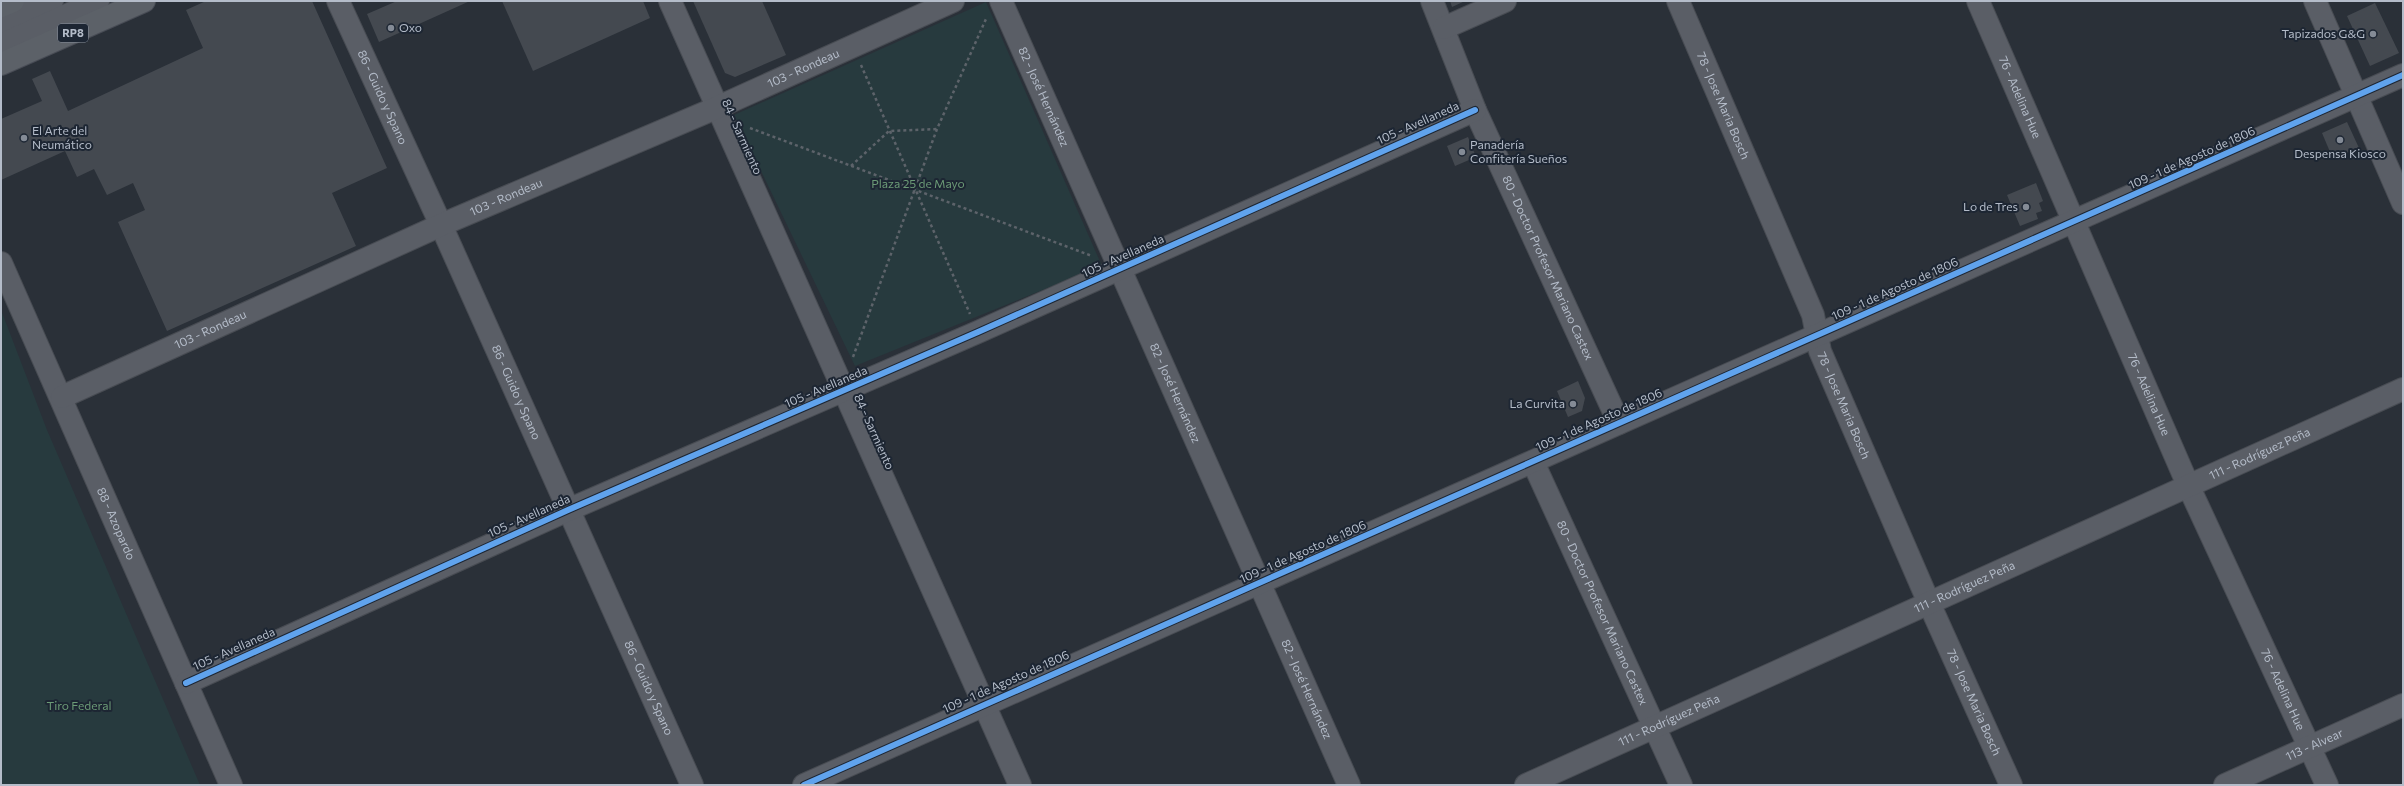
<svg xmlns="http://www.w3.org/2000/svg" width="2404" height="786" font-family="Commissioner,sans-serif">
  <rect width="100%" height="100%" fill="#2a3038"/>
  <g fill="#273a3e">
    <path d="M986 2 1102 266 855 366 734 115Z"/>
    <path d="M1 310 47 430 200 785H1Z"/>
  </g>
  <g fill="#444950">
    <path d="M206 1H312L387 168 332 193 356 246 167 331 118 222 145 210 133 183 107 195 94 169 77 177 65 151 1 180V119L42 101 32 79 50 71 68 111 203 48 186 10Z"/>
    <path d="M397 1H470L379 42 367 14Z"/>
    <path d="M502 1H643L650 18 533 71Z"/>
    <path d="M693 1H762L786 55 735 77 725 73Z"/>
    <path d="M1450 1H1465L1452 7Z"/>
    <path d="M2375 3 2399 53 2370 66 2347 16Z"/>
    <path d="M2347 122 2359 148 2333 159 2322 133Z"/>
    <path d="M1468 137 1476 157 1455 166 1447 146Z"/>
    <path d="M2036 183 2043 201 2039 203 2042 211 2036 213 2038 219 2020 226 2007 195Z"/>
    <path d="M1578 381 1585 398 1582 411 1568 417 1557 391Z"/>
  </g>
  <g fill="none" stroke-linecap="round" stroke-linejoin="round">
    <g stroke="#484c53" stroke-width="24">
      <g id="minor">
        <path id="s1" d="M338 1 441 225 692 785"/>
        <path d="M670 1 1020 785"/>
        <path id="s2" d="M1001 1 1349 785"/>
        <path id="s3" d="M1432 1 1475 110 1619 423"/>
        <path id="s4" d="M1678 1 1813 315 1820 351 1929 603 2011 785"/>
        <path id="s5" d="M1978 1 2188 485 2327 785"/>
        <path d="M2315 1 2403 203"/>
        <path d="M1 24 52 1"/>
        <path d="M1444 28 1505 1"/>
        <path d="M1 45 98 1"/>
        <path id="s6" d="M1 263 231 785"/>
        <path id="s7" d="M62 397 441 225 716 108 953 1"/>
        <path id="s8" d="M1533 462 1681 785"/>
        <path d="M186 683 568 510 978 332 1475 110"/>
        <path d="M804 785 2403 75"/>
        <path id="s9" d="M1526 785 2403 389"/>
        <path id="s10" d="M2225 785 2403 705"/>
      </g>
    </g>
    <g stroke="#484c55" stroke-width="24">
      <g id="major">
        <path d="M1 6 13 1"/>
        <path d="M1 64 144 1"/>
      </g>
    </g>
    <g stroke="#5d636a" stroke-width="2.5" stroke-dasharray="3 3" stroke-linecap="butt">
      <path d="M861 65 970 314"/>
      <path d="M750 128 1092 256"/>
      <path d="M851 166 889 131 937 129"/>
      <path d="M853 357 937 129 986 19"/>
    </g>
    <use href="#minor" stroke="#5a5e66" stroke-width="22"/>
    <use href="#major" stroke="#5c6168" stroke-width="22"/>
    <g stroke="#1d2633" stroke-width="8">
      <g id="cycleway">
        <path d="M186 683 568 510 978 332 1475 110"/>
        <path d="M804 785 2403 75"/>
      </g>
    </g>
    <use href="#cycleway" stroke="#60a3ed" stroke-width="6"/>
  </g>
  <g fill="#848b96" stroke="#1d2633" stroke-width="1.5">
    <circle cx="391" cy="28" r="4"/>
    <circle cx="2373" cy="34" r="4"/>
    <circle cx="24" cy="138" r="4"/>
    <circle cx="2340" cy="140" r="4"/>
    <circle cx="1462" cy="152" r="4"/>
    <circle cx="2026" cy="207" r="4"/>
    <circle cx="1573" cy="404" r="4"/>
  </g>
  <g text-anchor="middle" stroke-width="4" stroke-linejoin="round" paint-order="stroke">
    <rect fill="#1d2633" stroke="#878f9c" stroke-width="1" x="58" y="24" width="30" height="18" rx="3"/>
    <g font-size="11" font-weight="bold" fill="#b4bcc9">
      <text x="73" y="37">RP8</text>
    </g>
    <g font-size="12" fill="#b4bcc9" stroke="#1d2633" text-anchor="start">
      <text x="399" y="32">Oxo</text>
      <text x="2365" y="38" text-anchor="end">Tapizados G&amp;G</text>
      <text x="32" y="135">El Arte del<tspan x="32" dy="14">Neumático</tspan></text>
      <text x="1470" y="149">Panadería<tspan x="1470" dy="14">Confitería Sueños</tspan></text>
      <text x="2340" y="158" text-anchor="middle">Despensa Kiosco</text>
      <text x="2018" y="211" text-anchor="end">Lo de Tres</text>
      <text x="1565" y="408" text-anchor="end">La Curvita</text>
    </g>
    <g font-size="12" fill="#b4bcc9" stroke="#1d2633">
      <text dy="4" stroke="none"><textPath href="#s7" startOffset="811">103 - Rondeau</textPath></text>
      <text dy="4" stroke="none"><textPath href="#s1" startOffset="106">86 - Guido y Spano</textPath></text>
      <text dy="4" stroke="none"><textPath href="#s2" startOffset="105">82 - José Hernández</textPath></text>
      <text dy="4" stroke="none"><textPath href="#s5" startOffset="105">76 - Adelina Hue</textPath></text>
      <text dy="4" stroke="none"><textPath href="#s4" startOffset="114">78 - Jose Maria Bosch</textPath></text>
      <text transform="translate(1418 123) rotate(-24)" y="4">105 - Avellaneda</text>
      <text transform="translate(742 137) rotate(66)" y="4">84 - Sarmiento</text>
      <text transform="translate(2192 158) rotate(-24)" y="4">109 - 1 de Agosto de 1806</text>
      <text dy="4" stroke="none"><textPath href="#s7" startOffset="487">103 - Rondeau</textPath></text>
      <text transform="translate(1123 256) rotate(-24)" y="4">105 - Avellaneda</text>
      <text dy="4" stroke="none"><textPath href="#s3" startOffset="291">80 - Doctor Profesor Mariano Castex</textPath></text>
      <text transform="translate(1895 289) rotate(-24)" y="4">109 - 1 de Agosto de 1806</text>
      <text dy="4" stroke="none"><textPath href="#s7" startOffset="163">103 - Rondeau</textPath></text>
      <text transform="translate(826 387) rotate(-23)" y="4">105 - Avellaneda</text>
      <text dy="4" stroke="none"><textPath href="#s1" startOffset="430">86 - Guido y Spano</textPath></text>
      <text dy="4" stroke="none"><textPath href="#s2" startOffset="429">82 - José Hernández</textPath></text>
      <text dy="4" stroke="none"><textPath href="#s5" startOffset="429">76 - Adelina Hue</textPath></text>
      <text dy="4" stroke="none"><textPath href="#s4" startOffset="438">78 - Jose Maria Bosch</textPath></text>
      <text transform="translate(1599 420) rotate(-24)" y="4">109 - 1 de Agosto de 1806</text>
      <text transform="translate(874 432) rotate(66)" y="4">84 - Sarmiento</text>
      <text dy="4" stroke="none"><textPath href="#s9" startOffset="805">111 - Rodríguez Peña</textPath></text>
      <text transform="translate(529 516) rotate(-24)" y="4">105 - Avellaneda</text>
      <text dy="4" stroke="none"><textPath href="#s6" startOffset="285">88 - Azopardo</textPath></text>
      <text transform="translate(1303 552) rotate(-24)" y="4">109 - 1 de Agosto de 1806</text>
      <text dy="4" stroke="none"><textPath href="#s9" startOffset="481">111 - Rodríguez Peña</textPath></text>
      <text dy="4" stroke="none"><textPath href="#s8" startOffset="166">80 - Doctor Profesor Mariano Castex</textPath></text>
      <text transform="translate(234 649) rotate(-24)" y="4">105 - Avellaneda</text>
      <text transform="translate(1006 682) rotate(-24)" y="4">109 - 1 de Agosto de 1806</text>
      <text dy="4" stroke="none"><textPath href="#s1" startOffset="754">86 - Guido y Spano</textPath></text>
      <text dy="4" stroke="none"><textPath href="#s2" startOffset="753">82 - José Hernández</textPath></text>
      <text dy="4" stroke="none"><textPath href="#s5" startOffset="753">76 - Adelina Hue</textPath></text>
      <text dy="4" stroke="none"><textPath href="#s4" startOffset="762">78 - Jose Maria Bosch</textPath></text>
      <text dy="4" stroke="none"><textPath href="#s9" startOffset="157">111 - Rodríguez Peña</textPath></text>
      <text dy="4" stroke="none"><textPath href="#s10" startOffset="98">113 - Alvear</textPath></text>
    </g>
    <g font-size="12" fill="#6b9a76" stroke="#1d2633">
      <text x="918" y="188">Plaza 25 de Mayo</text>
      <text x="79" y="710">Tiro Federal</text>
    </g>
  </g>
  <rect width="2404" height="786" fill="none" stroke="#b4bcc9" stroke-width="4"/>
</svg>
